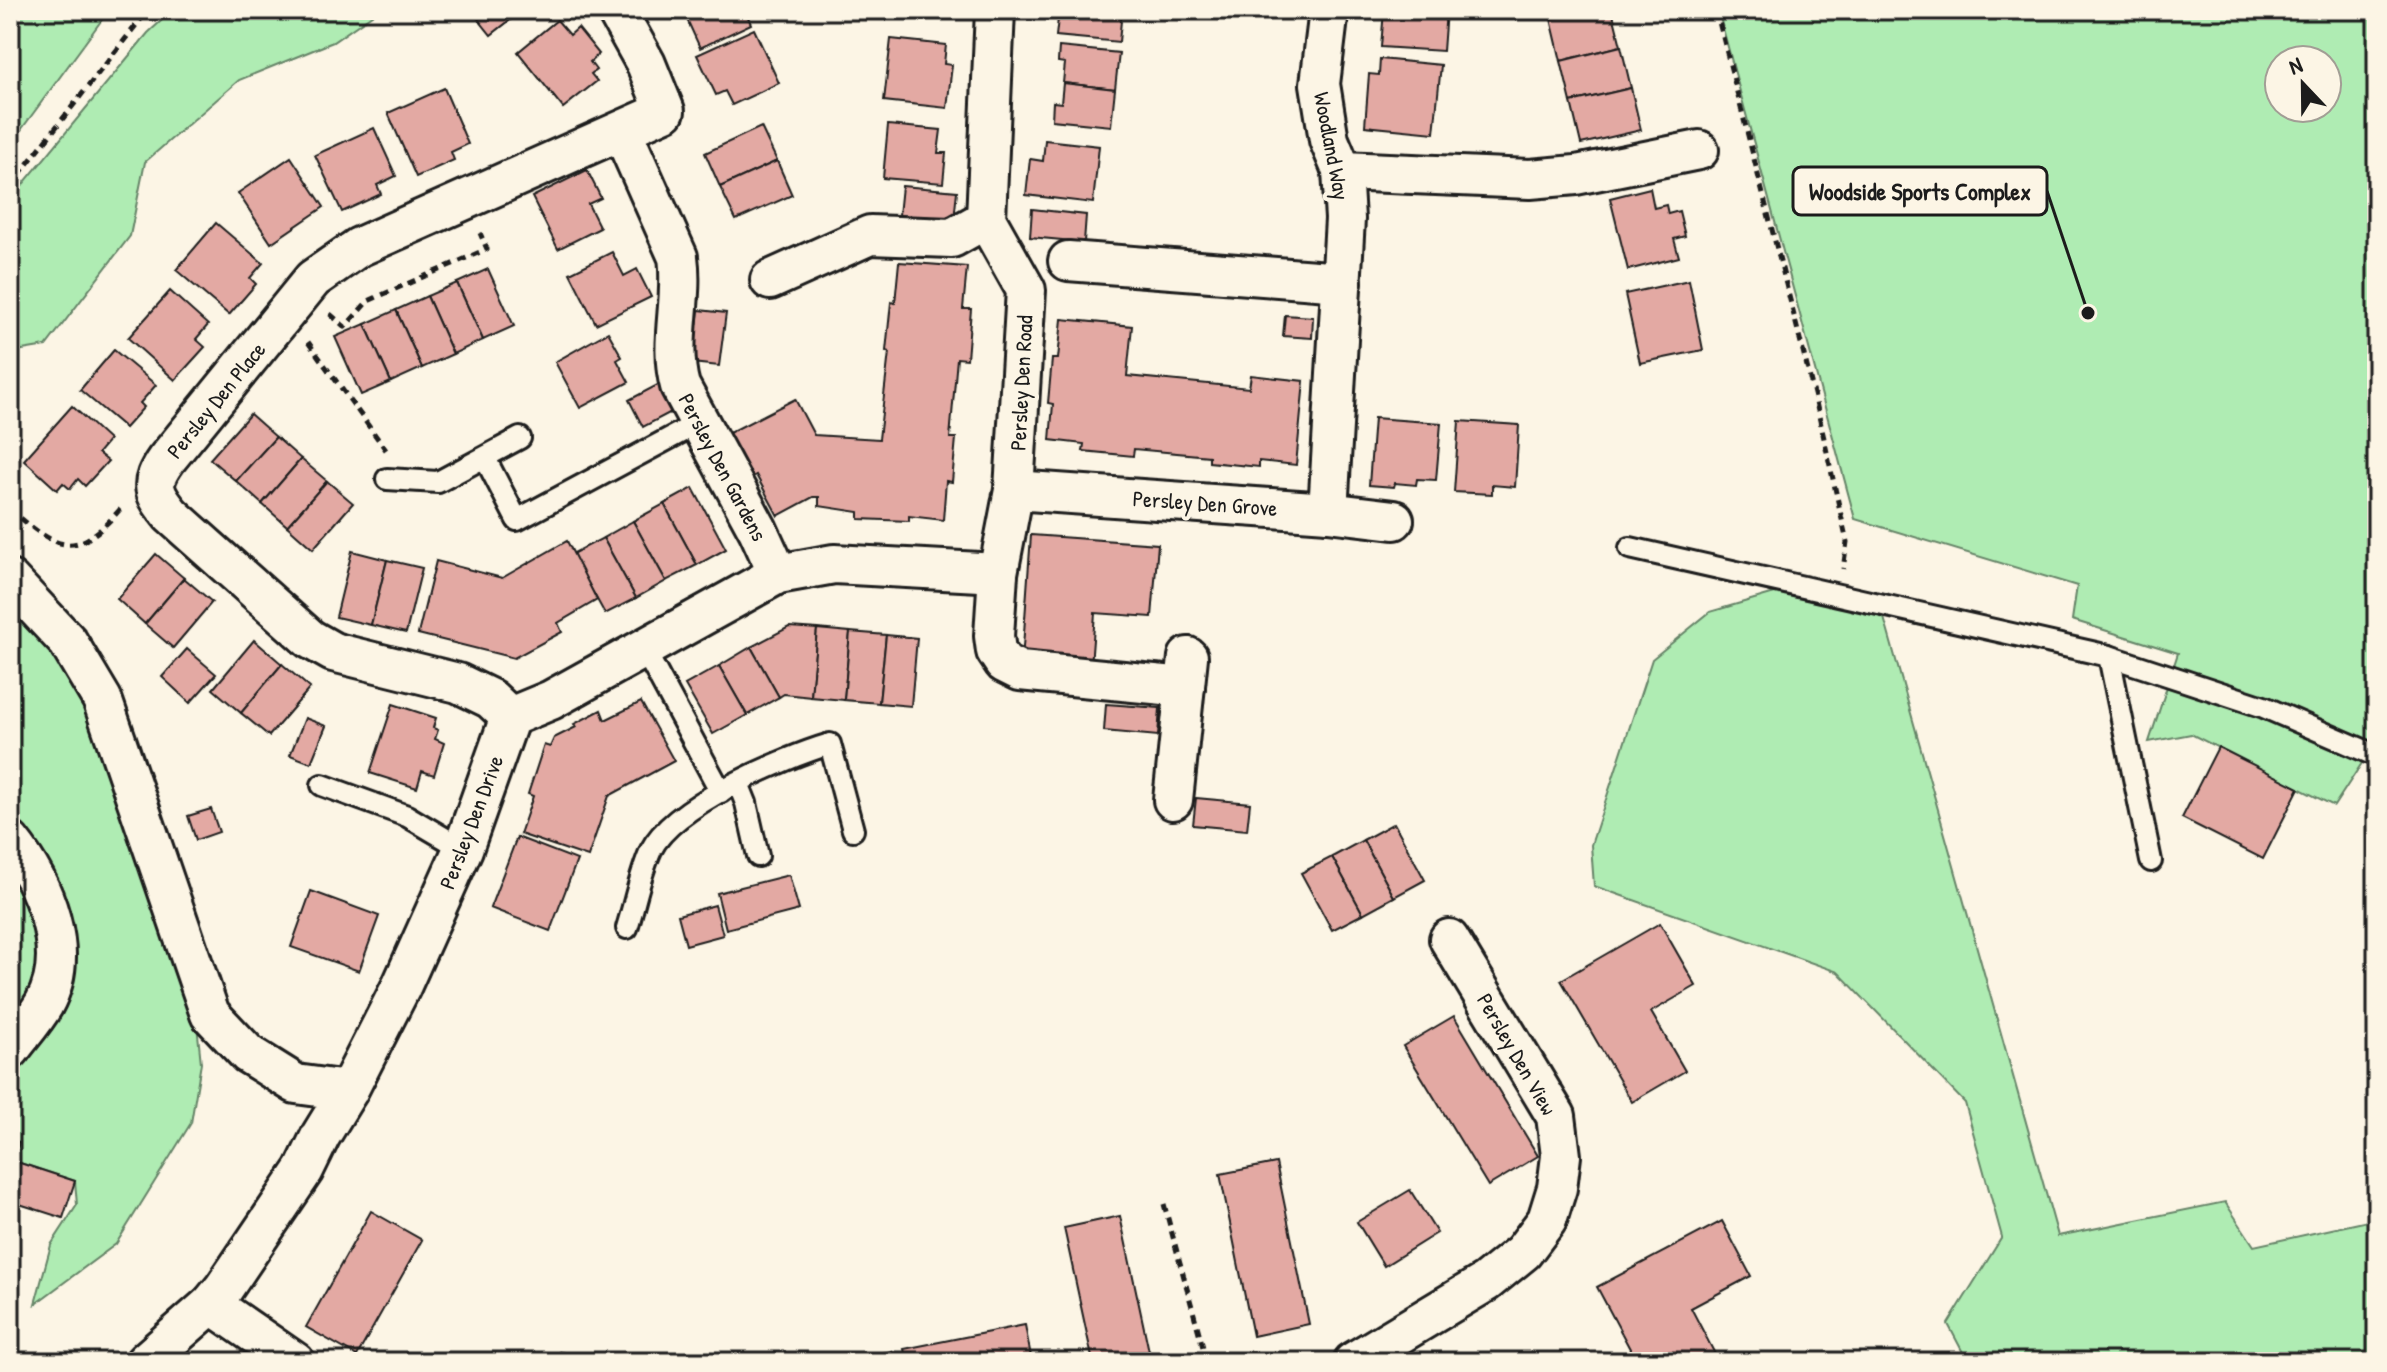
<svg xmlns="http://www.w3.org/2000/svg" width="2387" height="1372" font-family="'Patrick Hand',sans-serif">
  <rect width="100%" height="100%" fill="#fcf5e5"/>
  <filter id="ink" filterUnits="userSpaceOnUse"><feTurbulence type="fractalNoise" baseFrequency=".0125" numOctaves="2"/><feDisplacementMap in="SourceGraphic" scale="16" xChannelSelector="R" yChannelSelector="G"/><feConvolveMatrix kernelMatrix="1 2 1 2 8 2 1 2 1" color-interpolation-filters="sRGB"/></filter>
  <g filter="url(#ink)">
    <g fill="#afecb3" stroke="#668468" stroke-width="2" fill-rule="evenodd">
      <path d="M10 10H109L10 145Z"/>
      <path d="M173 10H379L333 42 239 80 145 162 130 236 46 346 10 352V200L148 33Z"/>
      <path d="M1718 10H2377V740L2334 806 2191 734 2149 742 2178 653 2072 620 2077 586 1855 519ZM2279 60H2327V108H2279Z"/>
      <path d="M1778 592 1883 614 2058 1236 2225 1202 2254 1246 2377 1219V1362H1968L1948 1324 2002 1237 1965 1103 1838 972 1594 886 1591 845 1652 659 1710 612Z"/>
      <path d="M10 606 45 641 92 709 196 1015 201 1063 191 1123 116 1244 35 1304 51 1245 77 1205 75 1181 14 1161 19 1143 10 1139V1074L66 994 75 955 66 904 48 867 10 819Z"/>
      <path d="M10 870C44 939 52 957 10 1026Z"/>
    </g>
    <g fill="#e3a9a3" stroke="#1c1c1c" stroke-width="2">
      <path d="M471 10H523L491 35Z"/>
      <path d="M697 10H745L751 24 700 48 685 15Z"/>
      <path d="M1059 10H1122L1119 42 1056 36Z"/>
      <path d="M1384 10H1446L1443 51 1381 47Z"/>
      <path d="M1549 10H1589L1551 19Z"/>
      <path d="M1589 10H1612L1621 46 1561 61 1551 19Z"/>
      <path d="M557 20 570 35 578 28 599 54 590 62 596 70 591 74 597 81 563 108 518 52Z"/>
      <path d="M754 29 779 83 732 105 725 91 716 95 697 55Z"/>
      <path d="M891 39 946 45 944 64 952 65 947 108 884 101Z"/>
      <path d="M1621 46 1631 88 1571 102 1561 61Z"/>
      <path d="M1059 47 1119 53 1115 89 1063 83 1065 63 1058 62Z"/>
      <path d="M1380 59 1441 65 1434 133 1365 126 1369 74 1379 75Z"/>
      <path d="M1063 83 1115 89 1111 126 1052 120 1053 102 1061 103Z"/>
      <path d="M444 88 468 144 451 152 454 160 416 177 388 113Z"/>
      <path d="M1631 88 1641 130 1581 144 1571 102Z"/>
      <path d="M888 125 941 130 938 153H946L943 183 883 178Z"/>
      <path d="M761 127 777 161 720 187 705 153Z"/>
      <path d="M374 128 396 176 377 185 381 194 342 212 315 155Z"/>
      <path d="M1045 140 1099 146 1093 203 1026 195 1030 159 1043 161Z"/>
      <path d="M291 157 324 207 271 243 238 193Z"/>
      <path d="M777 161 792 195 736 220 720 187Z"/>
      <path d="M587 170 601 198 588 204 600 228 558 249 532 197Z"/>
      <path d="M902 186 957 191 954 220 899 215Z"/>
      <path d="M1650 188 1654 208 1666 205 1668 214 1679 211 1685 236 1674 239 1679 257 1628 270 1610 198Z"/>
      <path d="M1032 209 1086 215 1084 242 1030 237Z"/>
      <path d="M216 223 263 263 250 278 256 284 229 315 176 270Z"/>
      <path d="M612 252 624 276 637 269 651 297 596 324 570 273Z"/>
      <path d="M899 262 967 267 963 309H971L967 359 957 358 950 438H956L952 482 946 481 943 520 909 516V521L859 519V512L819 506V497H813L778 516 756 475 749 479 725 435 795 399 814 435 879 439 889 352 886 351 891 302 895 303Z"/>
      <path d="M488 269 514 326 483 340 457 283Z"/>
      <path d="M1689 280 1703 350 1640 363 1625 294Z"/>
      <path d="M457 283 483 340 453 354 427 296Z"/>
      <path d="M170 291 208 325 196 339 205 347 175 380 128 338Z"/>
      <path d="M427 296 453 354 422 368 396 310Z"/>
      <path d="M396 310 422 368 391 382 365 324Z"/>
      <path d="M699 310 726 313 719 366 692 363Z"/>
      <path d="M1285 315 1313 317 1312 338 1283 336Z"/>
      <path d="M1062 319 1132 326 1127 376 1249 388 1251 375 1304 381 1296 465 1259 461V467L1209 462V456L1134 449 1133 456 1083 451 1084 444 1050 440 1053 404 1048 403 1052 359H1058Z"/>
      <path d="M365 324 391 382 361 395 335 337Z"/>
      <path d="M608 332 622 357 617 360 629 382 580 408 555 362Z"/>
      <path d="M114 350 156 385 140 403 144 407 125 428 80 390Z"/>
      <path d="M663 382 677 409 643 427 629 400Z"/>
      <path d="M72 406 109 440 98 453 108 461 85 486 78 479 70 489 63 483 57 490 24 460Z"/>
      <path d="M250 414 276 437 236 481 210 459Z"/>
      <path d="M1374 418 1441 423 1436 480 1417 479 1416 485 1395 483 1394 487 1369 485Z"/>
      <path d="M1459 421 1519 425 1515 487 1492 485V494L1454 492Z"/>
      <path d="M276 437 301 459 262 504 236 481Z"/>
      <path d="M301 459 327 481 287 526 262 504Z"/>
      <path d="M327 481 353 503 313 549 287 526Z"/>
      <path d="M693 488 726 549 697 565 664 504Z"/>
      <path d="M664 504 697 565 666 581 633 521Z"/>
      <path d="M633 521 666 581 636 598 603 538Z"/>
      <path d="M1031 535 1158 544 1152 617 1095 613 1091 666 1022 661Z"/>
      <path d="M603 538 636 598 605 614 572 554Z"/>
      <path d="M567 541 597 600 558 623 562 632 514 658 418 634 436 561 502 578Z"/>
      <path d="M352 551 387 560 371 625 336 617Z"/>
      <path d="M156 554 184 578 145 624 117 599Z"/>
      <path d="M387 560 422 568 406 633 371 625Z"/>
      <path d="M184 578 212 602 173 648 145 624Z"/>
      <path d="M789 627 817 629 811 697 784 694 779 697 751 647Z"/>
      <path d="M817 629 850 632 844 700 811 697Z"/>
      <path d="M850 632 886 635 879 703 844 700Z"/>
      <path d="M886 635 917 638 911 706 879 703Z"/>
      <path d="M254 640 282 664 241 713 213 689Z"/>
      <path d="M751 647 779 697 747 715 719 666Z"/>
      <path d="M187 649 216 674 190 703 162 677Z"/>
      <path d="M282 664 310 688 269 736 241 713Z"/>
      <path d="M719 666 747 715 713 734 685 685Z"/>
      <path d="M641 702 674 761 609 796 588 857 520 834 533 796 528 794 544 745 550 747 554 738 576 727 574 724 601 710 605 720Z"/>
      <path d="M393 704 436 718 433 728 438 730 435 739 444 743 434 775 422 771 417 788 370 773Z"/>
      <path d="M1106 704 1160 708 1158 736 1104 731Z"/>
      <path d="M305 718 326 726 311 763 290 755Z"/>
      <path d="M2218 747 2299 788 2263 859 2182 818Z"/>
      <path d="M1196 798 1250 803 1247 830 1193 825Z"/>
      <path d="M211 809 219 832 196 840 188 816Z"/>
      <path d="M1394 823 1425 880 1394 897 1363 840Z"/>
      <path d="M517 837 577 860 550 931 490 908Z"/>
      <path d="M1363 840 1394 897 1363 914 1332 857Z"/>
      <path d="M1332 857 1363 914 1332 930 1301 873Z"/>
      <path d="M789 875 799 910 726 929 717 893Z"/>
      <path d="M311 891 379 916 359 971 291 947Z"/>
      <path d="M715 905 723 935 686 945 678 915Z"/>
      <path d="M1660 923 1696 986 1651 1012 1685 1071 1632 1102 1561 980Z"/>
      <path d="M1454 1016 1538 1156 1488 1186 1403 1046Z"/>
      <path d="M10 1139 19 1142 14 1161 75 1181 63 1218 10 1201Z"/>
      <path d="M1276 1163 1309 1324 1253 1336 1220 1174Z"/>
      <path d="M1410 1190 1437 1233 1384 1266 1357 1222Z"/>
      <path d="M371 1211 422 1240 357 1356 306 1327Z"/>
      <path d="M1120 1216 1150 1356 1125 1362H1093L1064 1228Z"/>
      <path d="M1722 1221 1751 1276 1691 1308 1715 1354 1700 1362H1637L1597 1287Z"/>
      <path d="M1025 1325 1032 1362H907L904 1349Z"/>
      <path d="M892 1351 894 1362H841Z"/>
      <path d="M560 1352 601 1362H558Z"/>
    </g>
    <g fill="none" stroke-linecap="round" stroke-linejoin="round">
      <g stroke="#1c1c1c" stroke-width="26">
        <g id="lane">
          <path d="M485 458 517 520 700 422"/>
          <path d="M387 479 438 482 520 438"/>
          <path d="M1630 548 2109 656 2264 707 2377 756"/>
          <path d="M644 649 721 792"/>
          <path d="M2109 656 2151 861"/>
          <path d="M738 783 746 803 758 856"/>
          <path d="M322 785 407 816 463 849"/>
          <path d="M627 928C635 903 640 874 651 850 673 805 783 758 830 744L853 830"/>
        </g>
      </g>
      <g stroke="#1c1c1c" stroke-width="44">
        <g id="street">
          <path d="M995 10 986 219 1026 290 1014 490 998 573 994 636 996 651 1004 663 1020 671 1185 687"/>
          <path d="M622 131 678 257C684 300 668 343 680 386L758 530 778 574"/>
          <path d="M1342 171 1530 179 1576 175 1699 150"/>
          <path d="M1068 261 1342 282"/>
          <path d="M770 280 870 235 952 238 986 219"/>
          <path d="M1014 490 1328 512 1394 520"/>
          <path d="M1328 512 1345 219 1342 171 1329 140 1320 84 1329 10"/>
          <path d="M10 580 68 642 102 699 210 1014 248 1054 296 1084 348 1091"/>
          <path d="M510 717 491 699 458 683 333 652 310 639 171 515C153 493 149 484 166 460L313 279 359 247 665 111 646 64 616 10"/>
          <path d="M1173 800 1188 657"/>
          <path d="M10 841C44 883 73 952 44 1004 34 1021 21 1035 10 1050"/>
          <path d="M211 1304 295 1362"/>
          <path d="M145 1362 211 1304 224 1288 304 1170 321 1135 348 1091 401 987 463 849 510 717 551 700 778 574 834 564 998 573"/>
          <path d="M1353 1362 1486 1282 1523 1252 1547 1220 1557 1188 1561 1156 1556 1116 1449 939"/>
        </g>
      </g>
      <g stroke="#1c1c1c" stroke-width="5" stroke-dasharray="8 6" stroke-linecap="butt">
        <path d="M1716 10 1815 398 1847 542 1843 569"/>
        <path d="M10 186 148 10"/>
        <path d="M330 314 345 327 368 301 487 249 480 233"/>
        <path d="M308 342 386 450"/>
        <path d="M10 509C61 553 76 560 123 506"/>
        <path d="M1164 1204 1207 1362"/>
      </g>
      <use href="#lane" stroke="#fcf5e5" stroke-width="20"/>
      <use href="#street" stroke="#fcf5e5" stroke-width="38"/>
    </g>
  </g>
  <g text-anchor="middle" stroke-width="8" stroke-linejoin="round" paint-order="stroke">
    <g font-size="22" fill="#1c1c1c" stroke="#fcf5e5">
      <text transform="translate(1332 146) rotate(79)" y="8">Woodland Way</text>
      <text transform="translate(1021 383) rotate(-87)" y="8">Persley Den Road</text>
      <text transform="translate(216 400) rotate(-51)" y="8">Persley Den Place</text>
      <text transform="translate(723 467) rotate(62)" y="8">Persley Den Gardens</text>
      <text transform="translate(1205 503) rotate(4)" y="8">Persley Den Grove</text>
      <text transform="translate(471 822) rotate(-69)" y="8">Persley Den Drive</text>
      <text transform="translate(1517 1054) rotate(60)" y="8">Persley Den View</text>
    </g>
  </g>
  <path fill="none" stroke="#1c1c1c" stroke-width="3" d="M2088 313L2047 191"/>
  <circle fill="#1c1c1c" stroke="#fcf5e5" stroke-width="3" cx="2088" cy="313" r="8"/>
  <rect fill="#fcf5e5" stroke="#1c1c1c" stroke-width="3" x="1793" y="167" width="254" height="48" rx="8"/>
  <g font-size="24" text-anchor="middle" font-weight="bold" fill="#1c1c1c">
    <text x="1920" y="200">Woodside Sports Complex</text>
  </g>
  <rect width="2387" height="1372" fill="none" stroke="#fcf5e5" stroke-width="40"/>
  <rect x="20" y="20" width="2347" height="1332" fill="none" stroke="#1c1c1c" stroke-width="3" filter="url(#ink)"/>
  <g transform="translate(2303 84) rotate(338)"><circle r="38" fill="#fcf5e5" stroke="#a29e95" stroke-width="2"/>
  <path d="M0-6L14 30L0 20L-14 30Z" fill="#1c1c1c"/>
  <text y="-12" font-size="22" font-weight="bold" text-anchor="middle" fill="#1c1c1c">N</text>
  </g>
</svg>
